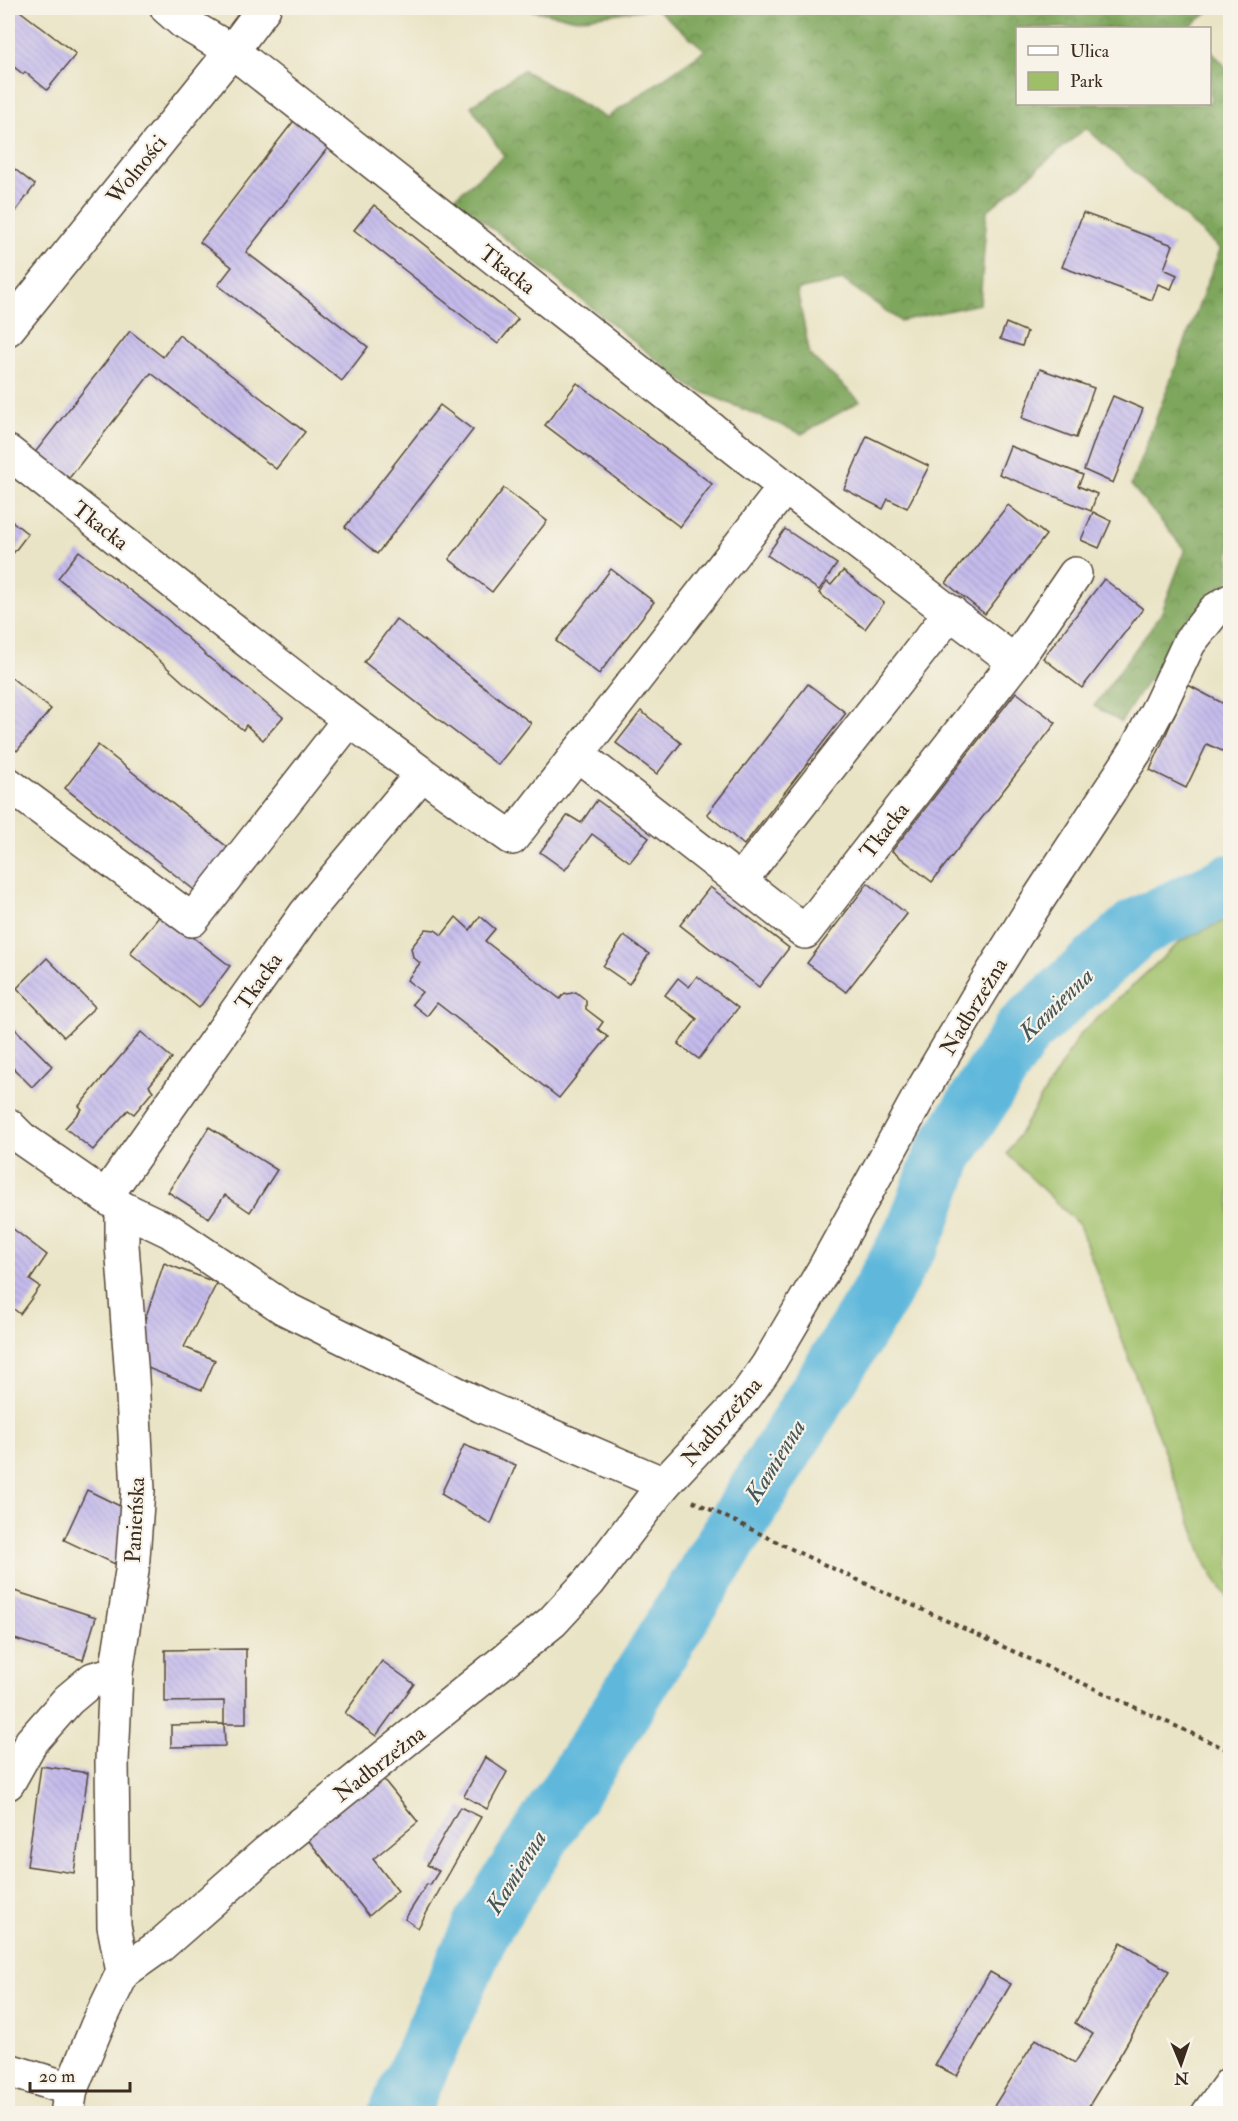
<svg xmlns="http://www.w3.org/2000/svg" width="1238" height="2121" font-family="'IM FELL Double Pica',serif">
  <defs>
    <pattern id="forest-crowns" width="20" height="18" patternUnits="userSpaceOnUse" patternTransform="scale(1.5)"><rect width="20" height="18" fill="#7ea65c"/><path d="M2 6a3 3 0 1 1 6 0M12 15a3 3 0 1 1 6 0" fill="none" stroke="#68874b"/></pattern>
    <pattern id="building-back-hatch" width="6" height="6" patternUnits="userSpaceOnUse" patternTransform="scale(1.5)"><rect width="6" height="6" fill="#c5bbec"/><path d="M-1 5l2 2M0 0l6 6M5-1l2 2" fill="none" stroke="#aaa1ca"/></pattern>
  </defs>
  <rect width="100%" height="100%" fill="#f7f3e8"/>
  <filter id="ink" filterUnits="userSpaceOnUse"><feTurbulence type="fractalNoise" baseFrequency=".0167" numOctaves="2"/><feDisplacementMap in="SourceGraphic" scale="12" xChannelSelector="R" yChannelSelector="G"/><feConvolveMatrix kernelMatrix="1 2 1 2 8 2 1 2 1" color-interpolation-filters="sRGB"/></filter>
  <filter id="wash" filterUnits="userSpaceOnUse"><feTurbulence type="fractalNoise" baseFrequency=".008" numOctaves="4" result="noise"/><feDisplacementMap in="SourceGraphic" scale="24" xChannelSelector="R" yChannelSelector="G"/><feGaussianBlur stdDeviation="1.35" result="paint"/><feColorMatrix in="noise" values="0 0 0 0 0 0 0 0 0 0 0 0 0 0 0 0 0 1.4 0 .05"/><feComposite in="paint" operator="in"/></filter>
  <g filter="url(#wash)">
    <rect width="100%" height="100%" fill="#eae4c6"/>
    <path fill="#9ebf68" stroke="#6c7443" stroke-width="1.5" d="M1230 918V1602L1207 1566 1079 1225 1007 1154 1080 1034 1181 941Z"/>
    <path fill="url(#forest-crowns)" stroke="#5c683d" stroke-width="1.5" d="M518 8H1214L1190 26 1191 28H1018V104H1210V49L1230 72V579L1142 689 1121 722 1094 706 1161 614 1185 550 1131 485 1220 249 1086 128 987 211 980 304 900 321 843 280 797 290 810 355 860 401 802 434 691 387 454 198 504 156 471 106 523 70 606 118 705 50 655 8 577 19Z"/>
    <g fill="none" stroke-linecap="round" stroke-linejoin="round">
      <path stroke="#5eb8db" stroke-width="60" d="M398 2114 482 1927 623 1708 876 1301 917 1228 944 1155 1023 1031 1137 928 1230 884"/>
    </g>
    <g id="blocks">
      <g fill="url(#building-back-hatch)">
        <path d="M16 8 76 54 47 90 25 72 23 74 9 63 11 60 8 58V18Z"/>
        <path d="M296 118 330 145 246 252 368 347 342 381 218 285 232 267 200 242Z"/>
        <path d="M8 164 35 185 8 222Z"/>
        <path d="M374 205 518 319 498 344 354 230Z"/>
        <path d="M1083 213 1173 245 1164 269 1177 275 1171 289 1158 284 1152 300 1062 267Z"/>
        <path d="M1006 323 1027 332 1022 346 1000 339Z"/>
        <path d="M130 331 163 357 179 335 305 432 276 469 151 373 67 481 33 455Z"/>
        <path d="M1040 369 1094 388 1076 438 1022 418Z"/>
        <path d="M577 383 712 484 680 527 545 425Z"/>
        <path d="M1113 396 1143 409 1113 483 1084 470 1096 436Z"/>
        <path d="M440 405 473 430 377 554 345 527Z"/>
        <path d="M867 436 929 466 907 508 888 499 883 509 844 489Z"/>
        <path d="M1010 446 1083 475 1078 486 1097 494 1091 511 999 474Z"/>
        <path d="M504 488 547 521 492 592 449 559Z"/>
        <path d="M1008 505 1046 535 985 614 946 583Z"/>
        <path d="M1093 512 1111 521 1099 548 1081 540Z"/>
        <path d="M8 518 28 534 8 560Z"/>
        <path d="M785 529 837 564 819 590 767 555Z"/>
        <path d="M79 551 167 619 207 656 283 717 263 740 246 725 243 730 183 682 141 644 58 578Z"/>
        <path d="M611 569 654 602 599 674 556 641Z"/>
        <path d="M843 571 884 603 865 629 819 593 827 582 831 585Z"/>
        <path d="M1104 579 1143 609 1082 688 1043 658Z"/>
        <path d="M396 619 531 723 498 765 364 662Z"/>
        <path d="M8 675 51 709 17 751 8 743Z"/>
        <path d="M808 684 846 713 744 845 707 814Z"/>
        <path d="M1188 685 1230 707V751L1229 754 1207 744 1186 788 1150 770Z"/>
        <path d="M1016 692 1056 723 932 882 892 851Z"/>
        <path d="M641 711 681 743 657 774 616 743Z"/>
        <path d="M98 745 231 850 198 893 65 788Z"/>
        <path d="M597 800 649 838 630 862 592 834 565 870 540 852 568 815 581 823Z"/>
        <path d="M868 883 907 914 846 992 807 963Z"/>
        <path d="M710 887 789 948 759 987 680 925Z"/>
        <path d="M162 913 230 966 199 1008 130 953Z"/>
        <path d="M480 916 495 929 485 941 560 999 565 993 568 994 576 992 586 1000V1009L603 1022 598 1029 608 1037 559 1098 437 1003 427 1016 412 1004 422 992 407 980 420 963 413 957 411 948 426 929 435 930 442 935 456 917 470 930Z"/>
        <path d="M624 936 649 954 629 984 603 966Z"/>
        <path d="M47 958 95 1007 64 1037 17 988Z"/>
        <path d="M697 976 738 1008 699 1059 678 1044 697 1019 665 995 678 978 689 987Z"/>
        <path d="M8 1022 52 1066 32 1087 8 1063Z"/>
        <path d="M141 1032 172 1058 149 1086 153 1091 134 1114 128 1110 93 1150 65 1128 82 1109 79 1106Z"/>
        <path d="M209 1127 277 1170 250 1212 225 1195 209 1218 168 1192Z"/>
        <path d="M8 1225 47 1255 30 1280 40 1287 20 1314 10 1306 8 1309Z"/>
        <path d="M164 1263 217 1283 184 1347 215 1360 202 1390 143 1366 141 1331Z"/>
        <path d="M464 1445 516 1465 491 1524 441 1494Z"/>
        <path d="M87 1490 126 1509 115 1564 64 1540Z"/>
        <path d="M8 1589 96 1617 83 1660 8 1637Z"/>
        <path d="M246 1649V1724H224V1701L165 1702V1650Z"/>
        <path d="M382 1661 414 1684 376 1736 345 1713Z"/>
        <path d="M224 1724 225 1746 171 1747V1725Z"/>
        <path d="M485 1757 507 1772 487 1809 464 1796Z"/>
        <path d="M41 1766 88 1773 74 1873 27 1866Z"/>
        <path d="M380 1775 418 1822 373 1859 398 1891 369 1916 305 1836Z"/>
        <path d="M460 1807 481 1817 418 1928 405 1919 427 1884 430 1885 439 1871 427 1865Z"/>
        <path d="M1121 1942 1169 1971 1122 2052 1084 2114H989L1036 2039 1075 2063 1093 2034 1075 2023Z"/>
        <path d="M990 1972 1011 1984 957 2076 935 2065Z"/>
      </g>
    </g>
  </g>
  <g filter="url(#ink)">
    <use href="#blocks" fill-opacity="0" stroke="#554637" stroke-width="1.5"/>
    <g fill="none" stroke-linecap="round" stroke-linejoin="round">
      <g stroke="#554637" stroke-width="36">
        <g id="minor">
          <path d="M167 8 183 22 232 51 785 487 1015 662"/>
          <path d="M8 329 232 51 264 8"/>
          <path d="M8 452C174 582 338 717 512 838L785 487"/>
          <path d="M577 754 805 932 1015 662 1075 574"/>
          <path d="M8 784 192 920 349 720"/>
          <path d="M740 881 951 612"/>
          <path d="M8 1125 21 1138 122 1208V1245L132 1378 138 1490 132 1571 116 1673 112 1761 114 1926 123 1972"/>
          <path d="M106 1196 306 913 421 775"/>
          <path d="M122 1208 170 1231 284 1308 482 1406 664 1484"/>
          <path d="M8 1783 31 1742 68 1700 93 1679 116 1673"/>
          <path d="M8 2070 71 2089"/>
          <path d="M67 2114 71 2089 97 2026 123 1972 161 1945 267 1852 552 1622 589 1582 664 1484 746 1396 767 1366 824 1269 921 1093 977 998 1030 912 1135 752 1160 705 1189 643 1215 610 1230 601"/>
          <path d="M1208 2114 1230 2084"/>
        </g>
      </g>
      <path stroke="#554637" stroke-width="4" stroke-dasharray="4.5 4.5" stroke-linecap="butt" d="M693 1501 808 1557 1230 1751"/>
      <use href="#minor" stroke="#fff" stroke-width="33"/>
    </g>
  </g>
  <g text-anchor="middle" stroke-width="4.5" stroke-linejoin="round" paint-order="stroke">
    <g font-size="22" fill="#3b2a1e" stroke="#f7f3e8">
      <text transform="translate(136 169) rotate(-51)" y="8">Wolności</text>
      <text transform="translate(508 269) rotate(38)" y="8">Tkacka</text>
      <text transform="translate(101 525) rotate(38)" y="8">Tkacka</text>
      <text transform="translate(884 830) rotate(-52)" y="8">Tkacka</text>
      <text transform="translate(258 981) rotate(-55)" y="8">Tkacka</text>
      <text transform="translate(973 1006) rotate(-59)" y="8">Nadbrzeżna</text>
      <text transform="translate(721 1421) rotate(-49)" y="8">Nadbrzeżna</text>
      <text transform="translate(134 1520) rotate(-87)" y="8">Panieńska</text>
      <text transform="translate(379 1763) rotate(-38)" y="8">Nadbrzeżna</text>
    </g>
    <g font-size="24" font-style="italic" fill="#465557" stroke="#f7f3e8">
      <text transform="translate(1056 1004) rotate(-44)" y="8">Kamienna</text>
      <text transform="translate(775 1461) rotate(-58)" y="8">Kamienna</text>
      <text transform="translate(516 1872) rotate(-58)" y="8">Kamienna</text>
    </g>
  </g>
  <rect width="1238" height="2121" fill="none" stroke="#f7f3e8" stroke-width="30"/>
  <rect x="1016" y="27" width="195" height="78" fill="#f7f3e8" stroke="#aca397" stroke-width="1.5"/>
  <rect x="1028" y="46" width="30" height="9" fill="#ffffff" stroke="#aca397" stroke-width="1.5"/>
  <text x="1070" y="57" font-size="18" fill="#3b2a1e">Ulica</text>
  <rect x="1028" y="72" width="30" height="18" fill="#9ebf68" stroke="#aca397" stroke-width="1.5"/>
  <text x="1070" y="87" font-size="18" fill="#3b2a1e">Park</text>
  <g transform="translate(1181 2064) rotate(178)" stroke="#f7f3e8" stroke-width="4.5" paint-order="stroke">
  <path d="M0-4.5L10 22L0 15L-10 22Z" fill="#3b2a1e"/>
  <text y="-9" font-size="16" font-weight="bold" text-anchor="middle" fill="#3b2a1e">N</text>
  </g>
  <path d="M30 2082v9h100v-9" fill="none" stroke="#3b2a1e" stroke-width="3"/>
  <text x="39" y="2082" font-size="18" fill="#3b2a1e" stroke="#f7f3e8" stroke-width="4.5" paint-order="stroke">20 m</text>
</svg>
